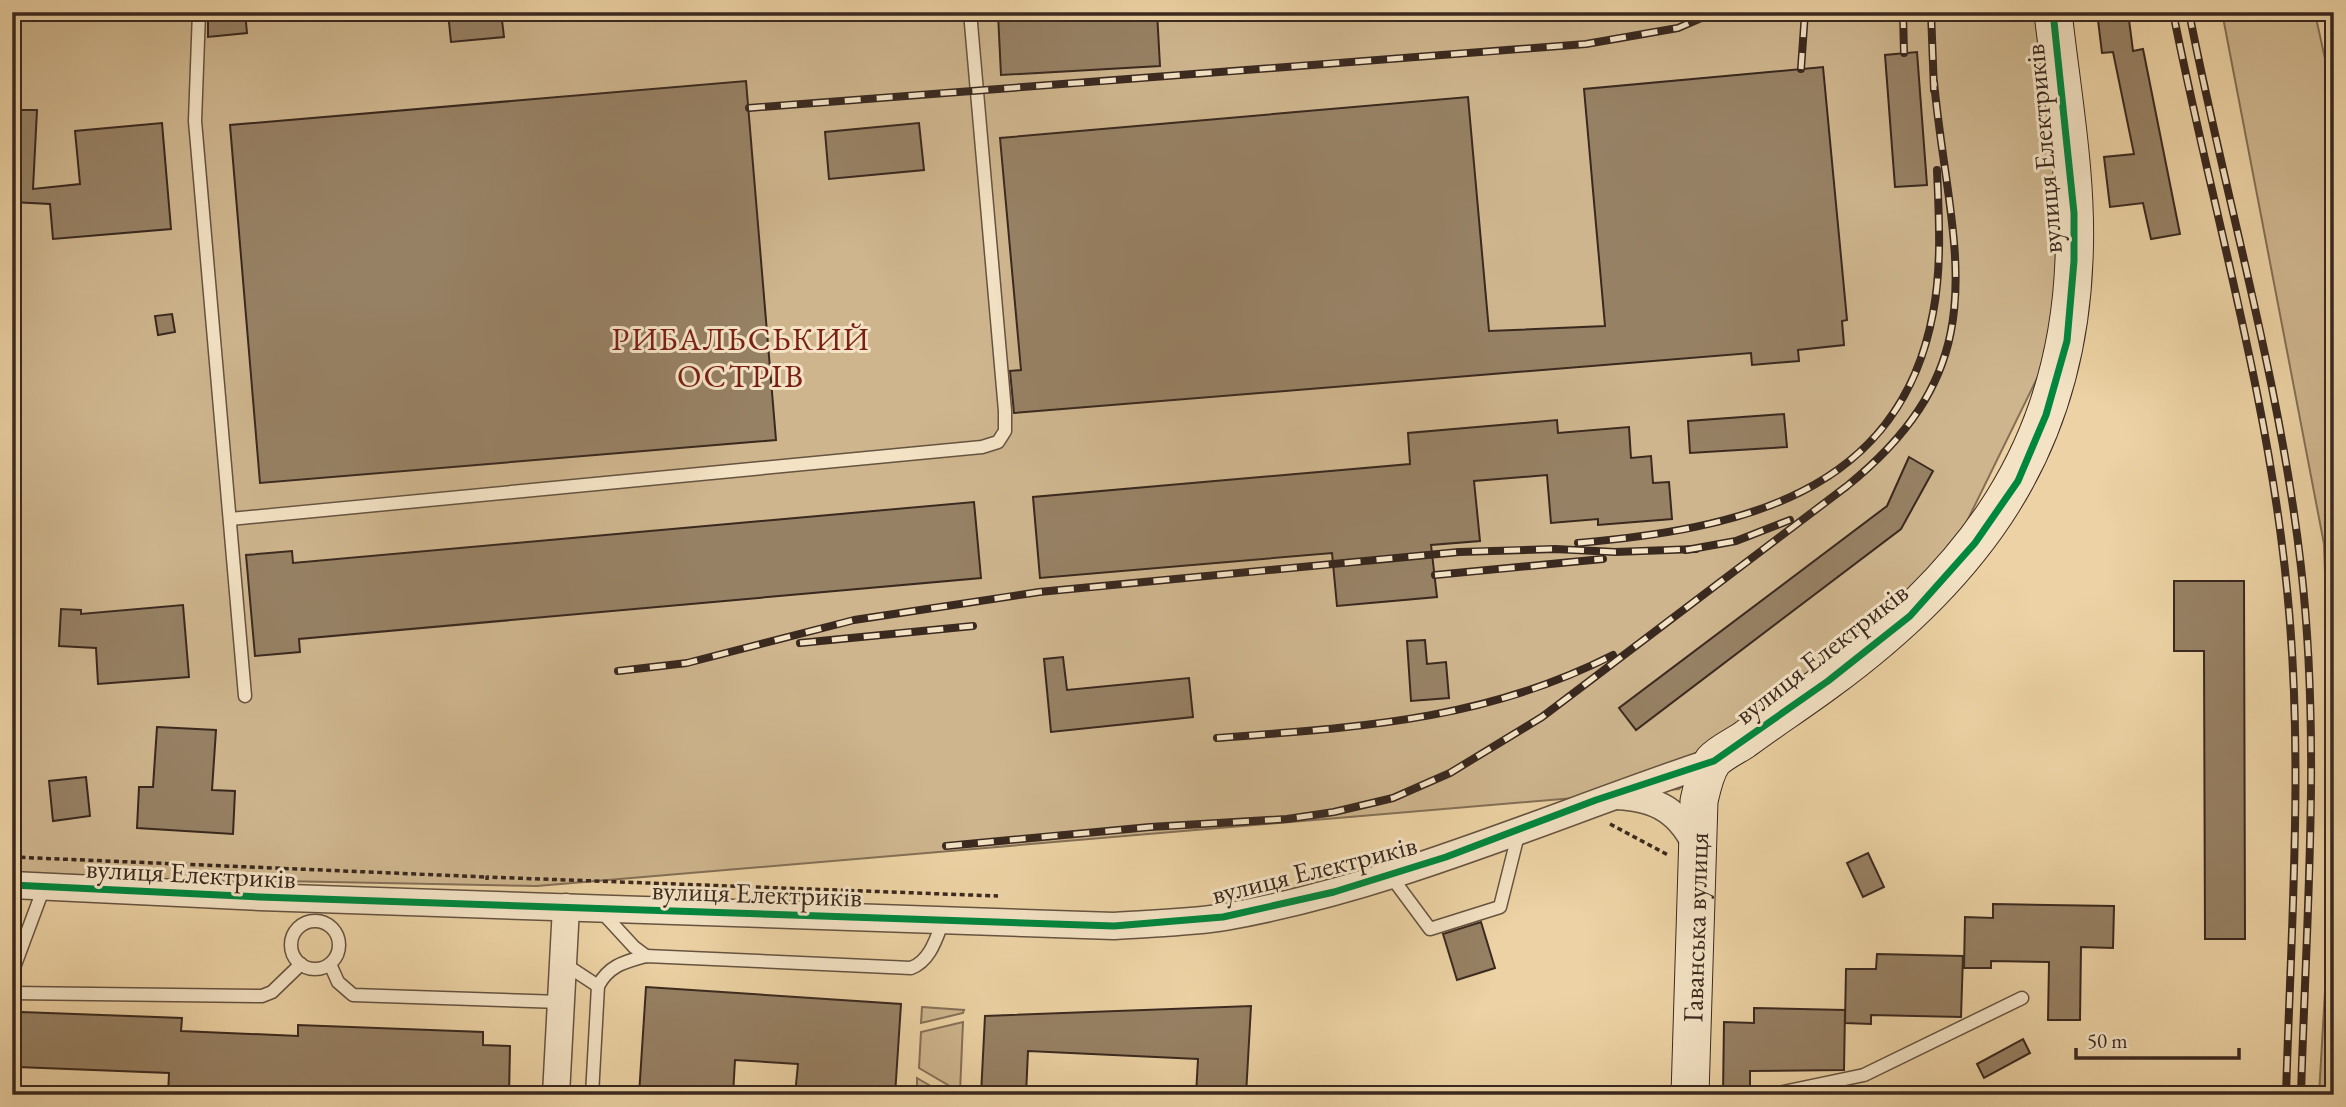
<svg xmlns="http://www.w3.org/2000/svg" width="2346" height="1107" font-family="'EB Garamond',serif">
  <rect width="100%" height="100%" fill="#ecd2a4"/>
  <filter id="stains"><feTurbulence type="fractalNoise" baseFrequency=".00286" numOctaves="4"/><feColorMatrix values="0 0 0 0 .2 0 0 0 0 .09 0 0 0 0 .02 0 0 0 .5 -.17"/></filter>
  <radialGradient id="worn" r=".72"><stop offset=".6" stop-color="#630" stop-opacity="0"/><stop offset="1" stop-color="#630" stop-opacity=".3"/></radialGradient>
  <g fill="#ceb58d" stroke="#846f56" stroke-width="2">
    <path d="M12 12H2050L2072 307 1948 560 1679 789 537 886 12 876Z"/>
    <path d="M2222 12 2315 13 2334 100V1095H2319L2334 836 2324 544Z"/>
    <path d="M922 1007 964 1010 963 1013 921 1023Z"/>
    <path d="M963 1022 960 1092 919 1068 921 1032Z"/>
    <path d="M917 1078 946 1095H917Z"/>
  </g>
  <g fill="#978164" stroke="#3a291f" stroke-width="2">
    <path d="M208 12H245L247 33 208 37Z"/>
    <path d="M448 12H501L504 37 451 42Z"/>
    <path d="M1030 12H1157L1160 66 1001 75 998 14Z"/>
    <path d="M2097 12H2128L2133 51 2143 49 2180 234 2151 239 2143 203 2110 207 2104 157 2134 154 2113 52 2102 53Z"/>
    <path d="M1917 52 1927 185 1895 187 1885 55Z"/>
    <path d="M1823 67 1847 320 1842 321 1844 345 1798 350 1799 361 1752 365 1751 353 1014 413 1010 371 1021 370 1000 138 1468 97 1489 331 1605 326 1584 89Z"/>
    <path d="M746 81 776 440 260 483 230 125Z"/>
    <path d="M12 110H37L33 189 80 184 75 131 162 123 171 229 53 239 50 204 12 202Z"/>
    <path d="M919 123 924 170 829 179 825 132Z"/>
    <path d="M172 314 175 332 158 335 155 316Z"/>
    <path d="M1784 414 1787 447 1690 453 1688 421Z"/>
    <path d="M1557 420 1558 433 1629 427 1631 458 1651 456 1653 483 1669 482 1672 519 1598 525V519L1551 523 1547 475 1474 481 1480 541 1431 545 1437 597 1337 606 1332 553 1040 578 1033 497 1410 464 1408 433Z"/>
    <path d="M1909 457 1933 471 1901 529 1636 730 1619 708 1887 506Z"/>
    <path d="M974 502 981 578 299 639 300 652 255 656 246 555 292 551 293 563Z"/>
    <path d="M2174 581H2244L2245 939H2205L2204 651H2174Z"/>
    <path d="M183 605 189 677 98 684 96 648 59 646 61 609 81 610V614Z"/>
    <path d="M1425 640 1427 664 1446 662 1449 698 1411 701 1407 641Z"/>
    <path d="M1063 657 1067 690 1189 678 1193 717 1051 732 1044 659Z"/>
    <path d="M157 727 216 730 212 790 235 791 233 834 137 828 139 787H153Z"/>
    <path d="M86 777 90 816 53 821 49 781Z"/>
    <path d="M1868 853 1884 887 1863 897 1847 863Z"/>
    <path d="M1993 904 2114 906 2113 948 2081 947 2080 1020H2048L2049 962 1991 961V968H1964L1965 917 1993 918Z"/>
    <path d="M1481 922 1495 968 1457 980 1443 934Z"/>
    <path d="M1877 954 1963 956 1961 1017 1871 1015V1024L1845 1023 1846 969H1876Z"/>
    <path d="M646 987 901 1004 895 1095H795L798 1064 735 1060 733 1095H639Z"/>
    <path d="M1251 1006 1246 1095H1196L1198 1059 1028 1051 1026 1095H981L985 1016Z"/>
    <path d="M1754 1008 1845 1010 1844 1070 1750 1071V1095L1723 1094 1724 1022 1754 1023Z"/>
    <path d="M21 1012 182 1018 181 1031 298 1036V1025L483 1032V1045L510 1046 509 1095H291L221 1090V1095H168L169 1073 18 1067Z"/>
    <path d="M2023 1039 2030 1053 1984 1078 1977 1064Z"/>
  </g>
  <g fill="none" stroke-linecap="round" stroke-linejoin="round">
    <g stroke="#665340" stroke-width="15">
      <g id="lane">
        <path d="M199 12 195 121 245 696"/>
        <path d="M230 519 982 447 998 442 1005 431V411L970 12"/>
        <path d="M1390 875 1430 929 1500 907 1519 831"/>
        <path d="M599 909 634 947 646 956"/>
        <circle cx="315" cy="945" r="24"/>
        <path d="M563 963 598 986C609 965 625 962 646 956L911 968C930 961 936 939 943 921"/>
        <path d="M330 964 338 982 353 995 561 1002"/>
        <path d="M12 973 44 887"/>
        <path d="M12 993 262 996 272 992 301 964"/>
        <path d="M592 1095 598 986"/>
        <path d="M1769 1095 1864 1075 2022 998"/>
      </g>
    </g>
    <g stroke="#665340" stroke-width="29">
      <g id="street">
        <path d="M1617 796C1658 798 1681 812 1698 850"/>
        <path d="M12 885 260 897 1114 926C1151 923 1189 923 1225 917 1394 887 1552 815 1714 761"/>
        <path d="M556 1095 566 907"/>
      </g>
    </g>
    <g stroke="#3a291f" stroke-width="39">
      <g id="secondary">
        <path id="s1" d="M1690 1095 1699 801C1702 788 1705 772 1713 761 1720 753 1735 746 1744 740 1771 720 1799 702 1826 682 1974 574 2067 449 2074 260 2078 178 2062 94 2053 12"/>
      </g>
    </g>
    <g stroke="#3a291f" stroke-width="3.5" stroke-dasharray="5 3.5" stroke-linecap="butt">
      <path d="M1610 824 1668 855"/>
      <path d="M12 857 487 877"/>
      <path d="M487 880V877L998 896"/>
    </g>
    <use href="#lane" stroke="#f3e2c4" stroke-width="12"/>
    <use href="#street" stroke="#f3e2c4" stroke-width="26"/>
    <use href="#secondary" stroke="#f3e2c4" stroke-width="37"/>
    <g stroke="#3a291f" stroke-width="8">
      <g id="rail">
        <path d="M1903 12 1904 53"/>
        <path d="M1931 12 1934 90"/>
        <path d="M2173 12C2211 204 2268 394 2287 589 2304 757 2291 927 2286 1095"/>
        <path d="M2189 12C2225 197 2280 380 2301 567 2321 742 2306 920 2301 1095"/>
        <path d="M1801 69 1805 12"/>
        <path d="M749 108 1586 44 1678 28 1715 12"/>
        <path d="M1578 543C1736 529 1899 496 1933 313 1942 266 1939 218 1937 170"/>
        <path d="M1686 550 1736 541 1790 520"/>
        <path d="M1435 575 1603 559"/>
        <path d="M800 643 973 626"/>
        <path d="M618 671 687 663 854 620 1039 592 1459 552 1555 549 1615 552 1696 549"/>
        <path d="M1217 738C1359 727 1483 721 1613 655"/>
        <path d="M946 846 1150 827 1287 819 1334 812 1393 798 1450 773 1542 717 1847 486C2003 360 1950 250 1934 82"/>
      </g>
    </g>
    <use href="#rail" stroke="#f3e2c4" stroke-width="5" stroke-dasharray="16" stroke-linecap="butt"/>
    <g stroke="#f3e2c4" stroke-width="11">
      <path id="cycleway" d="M12 885 260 897 1114 926 1223 917 1334 892 1446 857 1596 800 1714 761 1828 681 1910 616 1975 543 2018 481 2046 415 2067 341 2074 261V213L2053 12"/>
    </g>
    <use href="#cycleway" stroke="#00873e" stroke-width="7"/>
  </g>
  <g text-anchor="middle" stroke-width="6" stroke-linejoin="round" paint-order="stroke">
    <g font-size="28" fill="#3a291f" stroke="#f3e2c4">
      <text transform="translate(2043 149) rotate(-95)" y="10">вулиця Електриків</text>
      <text transform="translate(1821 653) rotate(-38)" y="10">вулиця Електриків</text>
      <text transform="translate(1314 869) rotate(-14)" y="10">вулиця Електриків</text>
      <text transform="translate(191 873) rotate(3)" y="10">вулиця Електриків</text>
      <text transform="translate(757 893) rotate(2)" y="10">вулиця Електриків</text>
      <text dy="10" stroke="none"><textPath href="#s1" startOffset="168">Гаванська вулиця</textPath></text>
    </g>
    <g font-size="32" letter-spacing="2" fill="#7a1f14" stroke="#f3e2c4">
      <text x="741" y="350">РИБАЛЬСЬКИЙ<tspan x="741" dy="37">ОСТРІВ</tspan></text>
    </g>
  </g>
  <rect width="2346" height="1107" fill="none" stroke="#ecd2a4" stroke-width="42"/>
  <rect x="14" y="14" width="2318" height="1079" fill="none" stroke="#3a291f" stroke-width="3.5"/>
  <rect x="21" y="21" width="2304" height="1065" fill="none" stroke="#3a291f" stroke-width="2"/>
  <path d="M2076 1048v10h163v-10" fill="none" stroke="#3a291f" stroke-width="3.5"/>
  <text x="2087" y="1048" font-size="21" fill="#3a291f" stroke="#f3e2c4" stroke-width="5" paint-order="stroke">50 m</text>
  <rect width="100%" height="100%" filter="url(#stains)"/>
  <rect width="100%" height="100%" fill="url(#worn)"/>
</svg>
